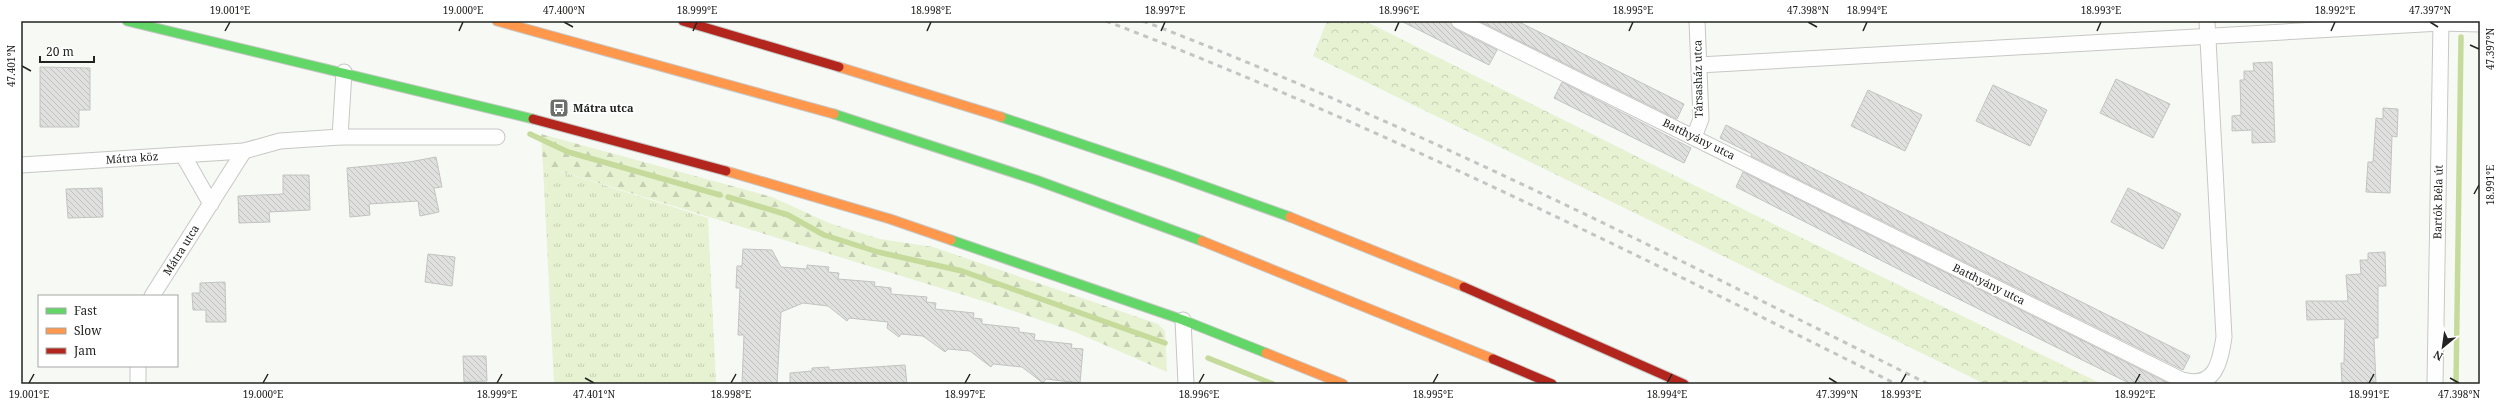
<svg xmlns="http://www.w3.org/2000/svg" width="2501" height="405" font-family="'Noto Serif',serif">
  <defs>
    <pattern id="grass-tufts" width="24" height="20" patternUnits="userSpaceOnUse"><rect width="24" height="20" fill="#e6f2d2"/><path d="M3 7l-1-3M5 7V3M7 7l1-3M15 17l-1-3M17 17v-4M19 17l1-3" fill="none" stroke="#c5cfb4"/></pattern>
    <pattern id="forest-firs" width="22" height="20" patternUnits="userSpaceOnUse"><rect width="22" height="20" fill="#e6f2d2"/><path d="M5 1l3.5 6h-7zM16 11l3.5 6h-7z" fill="#c5cfb4"/></pattern>
    <pattern id="park-crowns" width="20" height="18" patternUnits="userSpaceOnUse"><rect width="20" height="18" fill="#e6f2d2"/><path d="M2 6a3 3 0 1 1 6 0M12 15a3 3 0 1 1 6 0" fill="none" stroke="#c5cfb4"/></pattern>
    <pattern id="building-back-hatch" width="6" height="6" patternUnits="userSpaceOnUse"><rect width="6" height="6" fill="#e0e1de"/><path d="M-1 5l2 2M0 0l6 6M5-1l2 2" fill="none" stroke="#c0c1be"/></pattern>
  </defs>
  <rect width="100%" height="100%" fill="#f7f9f5"/>
  <path fill="url(#grass-tufts)" d="M543 166 708 218 716 384H554Z"/>
  <path fill="url(#forest-firs)" d="M541 134 772 197 829 223 880 239 933 247 1158 324 1165 331 1167 372 1075 332 996 305 543 166Z"/>
  <path fill="url(#park-crowns)" d="M1327 21H1365L1714 195 2102 384H1985L1313 56Z"/>
  <g fill="none" stroke-linecap="round" stroke-linejoin="round">
    <g stroke="#c6db9b" stroke-width="5.5">
      <path d="M530 134 568 152 720 195"/>
      <path d="M728 197 788 215 824 235 878 252 962 271 1165 343"/>
      <path d="M1208 358 1273 384"/>
      <path d="M2456 384 2461 37"/>
    </g>
  </g>
  <g fill="url(#building-back-hatch)" stroke="#c2c4c1">
    <path d="M1401 21H1450L1455 29 1497 50 1489 65Z"/>
    <path d="M1479 21H1517L1684 104 1677 119Z"/>
    <path d="M2272 62 2275 142 2252 143V130L2232 131V116L2241 115 2240 80H2244V71H2254L2253 63Z"/>
    <path d="M40 67 90 68V110H79V127H40Z"/>
    <path d="M2116 79 2170 104 2153 138 2100 113Z"/>
    <path d="M1562 82 1691 148 1684 163 1554 98Z"/>
    <path d="M1993 85 2047 110 2030 146 1976 121Z"/>
    <path d="M1868 90 1922 115 1905 151 1851 126Z"/>
    <path d="M2383 108 2398 109 2397 137 2392 136 2390 193 2366 192 2368 162H2373L2376 118 2383 119Z"/>
    <path d="M1726 125 2190 356 2183 370 1751 156 1752 154 1720 138Z"/>
    <path d="M436 157 442 187 434 188 439 212 420 216 418 201 369 204 370 215 350 217 347 168 409 162Z"/>
    <path d="M1743 172 2170 384H2131L1914 277 1736 187Z"/>
    <path d="M283 175H309L310 210 269 212 270 222 239 223 238 196 283 194Z"/>
    <path d="M102 188 103 217 68 218 66 189Z"/>
    <path d="M2128 188 2181 214 2163 249 2111 222Z"/>
    <path d="M743 249 772 250 781 267 807 269V265L829 267 828 272 839 273 838 279 875 282 874 286 891 288V294L927 297 926 302 936 303 935 309 974 313 973 318 982 319V324L1019 328V332L1035 334 1034 340 1072 344 1071 348 1083 349 1080 383 1046 379 1043 383 1022 367 993 364 991 367 970 351 948 349 945 352 923 336 901 334 899 337 887 328 888 322 849 318 847 321 828 306 803 303 781 312 777 384H742L744 335H738L740 288H736L737 266H742Z"/>
    <path d="M2385 252 2386 286H2378V338H2374L2376 384H2342L2341 363H2344L2345 319 2307 320 2306 301H2348L2346 275 2361 274 2360 260H2368V253Z"/>
    <path d="M428 254 455 257 452 286 425 282Z"/>
    <path d="M225 282 226 322H206V310H193L192 293H200V283Z"/>
    <path d="M463 356H486L487 381 464 382Z"/>
    <path d="M905 365 907 384H790V373L812 371V368L829 367V370Z"/>
  </g>
  <g fill="none" stroke-linecap="round" stroke-linejoin="round">
    <g stroke="#c7c8c5" stroke-width="17">
      <g id="street">
        <path d="M1459 21 2182 380C2215 389 2220 363 2224 337L2207 21"/>
        <path d="M1699 65 2441 23 2480 24"/>
        <path d="M340 137H497"/>
        <path d="M1694 137 1701 119 1697 21"/>
        <path d="M183 155 211 204"/>
        <path d="M21 165 244 151 280 141 340 137 344 72"/>
        <path d="M152 296 244 151"/>
        <path d="M1183 320 1186 384"/>
        <path d="M138 366V384"/>
        <path d="M2435 384 2441 21"/>
      </g>
    </g>
    <g stroke="#c7c8c5" stroke-width="11">
      <g id="fast">
        <path d="M127 21 533 119"/>
        <path d="M834 114 1036 180 1202 241"/>
        <path d="M1001 117 1170 174 1290 217"/>
        <path d="M951 240 1183 320 1266 353"/>
      </g>
    </g>
    <g stroke="#c7c8c5" stroke-width="11">
      <g id="slow">
        <path d="M497 21 834 114"/>
        <path d="M839 67 1001 117"/>
        <path d="M726 171 890 219 951 240"/>
        <path d="M1290 217 1464 287"/>
        <path d="M1202 241 1493 359"/>
        <path d="M1266 353 1343 384"/>
      </g>
    </g>
    <g stroke="#c7c8c5" stroke-width="11">
      <g id="jam">
        <path d="M683 21 839 67"/>
        <path d="M533 119 726 171"/>
        <path d="M1464 287 1684 384"/>
        <path d="M1493 359 1552 384"/>
      </g>
    </g>
    <use href="#street" stroke="#fefefe" stroke-width="15"/>
    <use href="#fast" stroke="#63d668" stroke-width="9"/>
    <use href="#slow" stroke="#ff974d" stroke-width="9"/>
    <use href="#jam" stroke="#b3261e" stroke-width="9"/>
    <g stroke="#c4c4c4" stroke-width="3" stroke-dasharray="5 5" stroke-linecap="butt">
      <path d="M1106 21C1378 125 1636 254 1896 384"/>
      <path d="M1143 21C1413 124 1670 255 1928 384"/>
    </g>
  </g>
  <path fill="none" stroke="#222421" stroke-width="1.5" d="M564 22 573 27M1808 22 1817 27M2430 22 2438 27M225 31 230 22M459 31 463 22M693 31 697 22M927 31 931 22M1161 31 1165 22M1395 31 1399 22M1629 31 1633 22M1863 31 1867 22M2097 31 2101 22M2331 31 2335 22M2470 45 2479 49M22 66 31 71M2474 194 2479 185M585 378 594 383M1829 378 1837 383M2450 378 2459 383M29 383 34 374M263 383 268 374M497 383 502 374M731 383 736 374M965 383 970 374M1199 383 1204 374M1433 383 1438 374M1667 383 1672 374M1901 383 1906 374M2135 383 2140 374M2369 383 2374 374"/>
  <defs>
    <g id="bus-square" transform="scale(1)"><rect x="-9" y="-9" width="18" height="18" rx="4" fill="#6d6f6b" stroke="#fff"/><path d="M-5-6H5V4H4V6H2V4H-2V6H-4V4H-5ZM-3.5-4V0h7V-4ZM-3.5 1.2v1.5H-2V1.2ZM2 1.2v1.5H3.5V1.2Z" fill="#fff"/></g>
  </defs>
  <g fill-rule="evenodd">
    <use href="#bus-square" x="559" y="108"/>
  </g>
  <g text-anchor="middle" stroke-width="4" stroke-linejoin="round" paint-order="stroke">
    <g font-size="11" fill="#222421" stroke="#fff">
      <text transform="translate(1698 79) rotate(-91)" y="4">Társasház utca</text>
      <text transform="translate(1699 139) rotate(26)" y="4">Batthyány utca</text>
      <text transform="translate(132 158) rotate(-4)" y="4">Mátra köz</text>
      <text transform="translate(2438 202) rotate(-89)" y="4">Bartók Béla út</text>
      <text transform="translate(181 250) rotate(-58)" y="4">Mátra utca</text>
      <text transform="translate(1989 284) rotate(26)" y="4">Batthyány utca</text>
    </g>
    <g font-size="11" font-weight="bold" fill="#222421" stroke="#fff" text-anchor="start">
      <text x="573" y="112">Mátra utca</text>
    </g>
  </g>
  <rect width="2501" height="405" fill="none" stroke="#ffffff" stroke-width="44"/>
  <rect x="38" y="295" width="140" height="72" fill="#ffffff" stroke="#a7a7a6"/>
  <rect x="46" y="308" width="20" height="6" fill="#63d668" stroke="#a7a7a6"/>
  <text x="74" y="315" font-size="12" fill="#222421">Fast</text>
  <rect x="46" y="328" width="20" height="6" fill="#ff974d" stroke="#a7a7a6"/>
  <text x="74" y="335" font-size="12" fill="#222421">Slow</text>
  <rect x="46" y="348" width="20" height="6" fill="#b3261e" stroke="#a7a7a6"/>
  <text x="74" y="355" font-size="12" fill="#222421">Jam</text>
  <g transform="translate(2443 347) rotate(209)" stroke="#ffffff" stroke-width="3" paint-order="stroke">
  <path d="M0-3L7 15L0 10L-7 15Z" fill="#222421"/>
  <text y="-6" font-size="11" font-weight="bold" text-anchor="middle" fill="#222421">N</text>
  </g>
  <path d="M40 56v6h54v-6" fill="none" stroke="#222421" stroke-width="2"/>
  <text x="46" y="56" font-size="12" fill="#222421" stroke="#ffffff" stroke-width="3" paint-order="stroke">20 m</text>
  <rect x="22" y="22" width="2457" height="361" fill="none" stroke="#222421" stroke-width="1.5"/>
  <g font-size="10" text-anchor="middle" fill="#222421">
    <text x="230" y="14">19.001°E</text>
    <text x="463" y="14">19.000°E</text>
    <text x="564" y="14">47.400°N</text>
    <text x="697" y="14">18.999°E</text>
    <text x="931" y="14">18.998°E</text>
    <text x="1165" y="14">18.997°E</text>
    <text x="1399" y="14">18.996°E</text>
    <text x="1633" y="14">18.995°E</text>
    <text x="1808" y="14">47.398°N</text>
    <text x="1867" y="14">18.994°E</text>
    <text x="2101" y="14">18.993°E</text>
    <text x="2335" y="14">18.992°E</text>
    <text x="2430" y="14">47.397°N</text>
    <text transform="translate(2490 49) rotate(-90)" y="4">47.397°N</text>
    <text transform="translate(11 66) rotate(-90)" y="4">47.401°N</text>
    <text transform="translate(2490 185) rotate(-90)" y="4">18.991°E</text>
    <text x="29" y="398">19.001°E</text>
    <text x="263" y="398">19.000°E</text>
    <text x="497" y="398">18.999°E</text>
    <text x="594" y="398">47.401°N</text>
    <text x="731" y="398">18.998°E</text>
    <text x="965" y="398">18.997°E</text>
    <text x="1199" y="398">18.996°E</text>
    <text x="1433" y="398">18.995°E</text>
    <text x="1667" y="398">18.994°E</text>
    <text x="1837" y="398">47.399°N</text>
    <text x="1901" y="398">18.993°E</text>
    <text x="2135" y="398">18.992°E</text>
    <text x="2369" y="398">18.991°E</text>
    <text x="2459" y="398">47.398°N</text>
  </g>
</svg>
